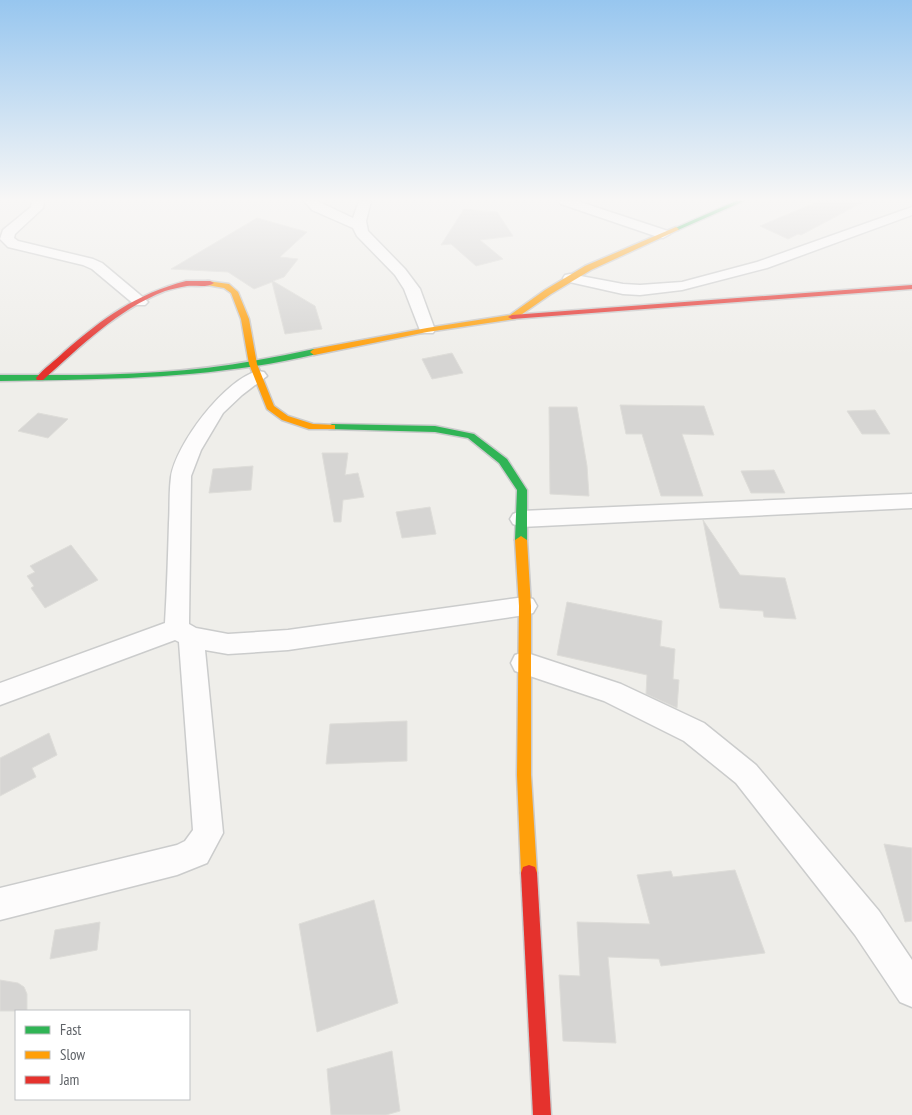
<svg xmlns="http://www.w3.org/2000/svg" width="912" height="1115" font-family="'PT Sans Narrow',sans-serif">
  <rect width="100%" height="100%" fill="#efeeea"/>
  <g fill="#d6d5d3" stroke="#deddd9">
    <path d="M819 201H865L801 235 798 234 788 239 760 226Z"/>
    <path d="M464 209 497 212 513 236 480 240 503 259 476 266 451 244 441 245Z"/>
    <path d="M257 218 307 232 280 257 298 259 284 277 273 281 315 306 322 329 285 334 272 282 254 289 228 272 171 269Z"/>
    <path d="M452 353 463 373 432 379 422 359Z"/>
    <path d="M620 405 704 406 714 435 682 434 703 496H661L642 434H626Z"/>
    <path d="M549 407H577L587 466 589 496 550 494Z"/>
    <path d="M875 410 890 434H862L847 411Z"/>
    <path d="M38 413 68 419 48 438 18 431Z"/>
    <path d="M322 453H348L345 475 358 473 364 497 343 500 341 522H334Z"/>
    <path d="M253 466 251 490 209 493 213 469Z"/>
    <path d="M774 470 785 493H751L741 471Z"/>
    <path d="M430 507 436 534 402 538 396 512Z"/>
    <path d="M703 520 740 575 785 578 796 619 764 617 763 611 720 608Z"/>
    <path d="M71 545 98 580 45 608 31 588 34 586 27 576 35 572 30 566Z"/>
    <path d="M567 602 662 621 660 646 675 649 673 679 679 680 677 708 646 694 647 675 557 655Z"/>
    <path d="M407 721V761L326 764 330 724Z"/>
    <path d="M49 733 57 755 32 768 36 777 0 796V758Z"/>
    <path d="M884 844 912 848V921L905 922Z"/>
    <path d="M735 870 765 953 661 966 659 959 608 957 616 1043 563 1041 559 975 580 976 577 922 650 924 637 875 671 871 673 877Z"/>
    <path d="M374 900 398 1003 317 1032 299 924Z"/>
    <path d="M100 922 97 950 50 959 55 930Z"/>
    <path d="M0 980 18 983 24 987 27 994V1011H0Z"/>
    <path d="M392 1051 400 1111 386 1115H331L327 1069Z"/>
  </g>
  <g fill="none" stroke-linecap="round" stroke-linejoin="round">
    <g stroke="#cbcccc" stroke-width="3">
      <g id="street">
        <path d="M32 201H44L43 208 15 234 14 238 18 241 93 259 102 263 145 299 148 302 145 305H135L92 269 83 265 8 247 0 239 3 230 31 207Z"/>
        <path d="M304 201H317L353 218 359 201H371L366 221 368 231 405 269 420 289 435 330 433 333H421L404 289 395 275 357 236 353 228 312 210Z"/>
        <path d="M559 201H577L668 231 670 234 663 238 658 237 561 204Z"/>
        <path d="M912 207V215L767 268 682 290 640 295 623 294 565 281 563 278 565 275 570 274 623 284 640 285 682 282 757 262Z"/>
        <path d="M258 371 264 372 267 376 242 395 223 413 201 450 191 476 189 624 196 628 228 634 288 630 525 597 533 599 537 606 533 613 525 615 288 650 228 654 205 650 223 833 207 863 177 875 0 920V888L177 845 185 841 193 830 179 642 175 640 0 705V683L165 623C167 590 168 557 169 523 170 508 169 492 171 477 176 444 225 379 258 371Z"/>
        <path d="M912 494V508L521 527 513 524 510 519 513 514 521 511Z"/>
        <path d="M524 652 621 684 704 723 756 765 879 911 912 960V1007L900 1002 855 935 736 783 684 741 604 701 515 671 511 663 515 655Z"/>
      </g>
    </g>
    <g stroke="#cacacb" stroke-width="3">
      <g id="fast">
        <path d="M736 201H744L678 230 673 229Z"/>
        <path d="M314 349 317 350V354C212 379 107 379 0 381V375C53 375 107 376 160 372 212 369 263 360 314 349Z"/>
        <path d="M332 424 435 426 474 434 507 459 527 490V540L525 543 521 544 515 540 517 490 499 463 468 438 435 432 329 429 327 427Z"/>
      </g>
    </g>
    <g stroke="#cacacb" stroke-width="3">
      <g id="slow">
        <path d="M676 227 679 229 678 230 591 270 551 294 515 319 427 332 314 355 310 352 314 349 427 328 510 315 545 290 585 266Z"/>
        <path d="M207 281 229 284 238 292 249 319 257 364 274 406 288 416 313 424 335 425V429H309L282 420 267 409 249 364 241 319 231 293 224 288 207 285Z"/>
        <path d="M521 536 527 540 531 606V775L537 873 535 879 529 881 523 879 521 873 517 775 519 606 515 540Z"/>
      </g>
    </g>
    <g stroke="#cacacb" stroke-width="3">
      <g id="jam">
        <path d="M186 281H210L214 283C207 288 196 285 187 286 180 287 172 289 165 291 118 309 80 347 43 380H37L36 378C44 368 55 361 64 352 103 318 136 294 186 281Z"/>
        <path d="M912 285V289L512 319 508 317 512 315Z"/>
        <path d="M529 865 535 867 537 873 551 1115H533L521 873 523 867Z"/>
      </g>
    </g>
    <use href="#street" fill="#fdfcfc" fill-rule="evenodd"/>
    <use href="#fast" fill="#30b455" fill-rule="evenodd"/>
    <use href="#slow" fill="#ff9f0a" fill-rule="evenodd"/>
    <use href="#jam" fill="#e5322d" fill-rule="evenodd"/>
  </g>
  <linearGradient id="sky" x2="0" y2="1"><stop stop-color="#97c6ef"/><stop offset="0.56" stop-color="#f8f7f6"/><stop offset="1" stop-color="#f8f7f6" stop-opacity="0"/></linearGradient>
  <rect width="912" height="357" fill="url(#sky)"/>
  <rect x="15" y="1010" width="175" height="90" fill="#ffffff" stroke="#bfc1c3"/>
  <rect x="25" y="1026" width="25" height="8" fill="#30b455" stroke="#bfc1c3"/>
  <text x="60" y="1035" font-size="15" fill="#5f6368">Fast</text>
  <rect x="25" y="1051" width="25" height="8" fill="#ff9f0a" stroke="#bfc1c3"/>
  <text x="60" y="1060" font-size="15" fill="#5f6368">Slow</text>
  <rect x="25" y="1076" width="25" height="8" fill="#e5322d" stroke="#bfc1c3"/>
  <text x="60" y="1085" font-size="15" fill="#5f6368">Jam</text>
</svg>
